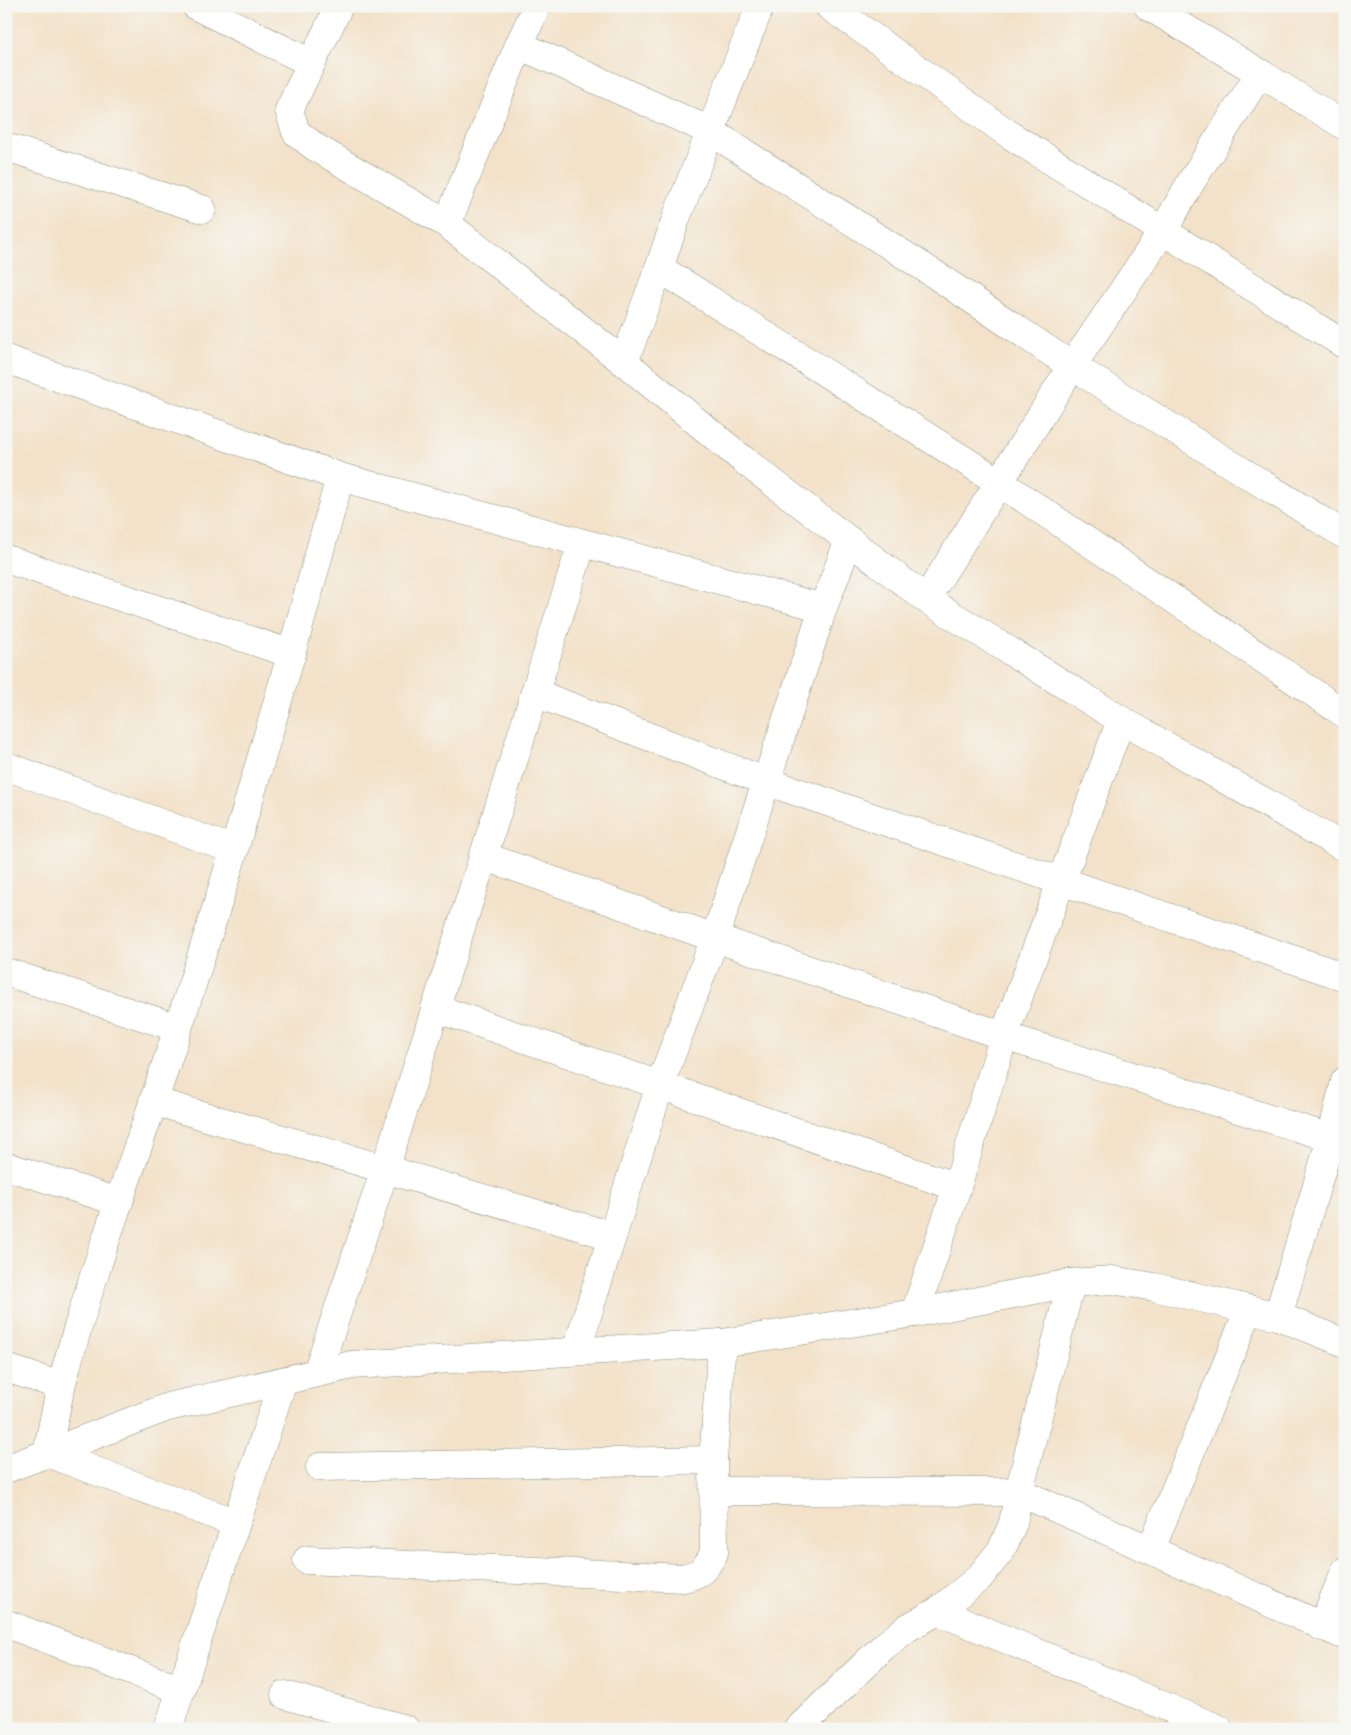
<svg xmlns="http://www.w3.org/2000/svg" width="1351" height="1735" font-family="Pangolin,sans-serif">
  <rect width="100%" height="100%" fill="#f6f6f2"/>
  <filter id="ink" filterUnits="userSpaceOnUse"><feTurbulence type="fractalNoise" baseFrequency=".02" numOctaves="2"/><feDisplacementMap in="SourceGraphic" scale="10" xChannelSelector="R" yChannelSelector="G"/><feConvolveMatrix kernelMatrix="1 2 1 2 8 2 1 2 1" color-interpolation-filters="sRGB"/></filter>
  <filter id="wash" filterUnits="userSpaceOnUse"><feTurbulence type="fractalNoise" baseFrequency=".0096" numOctaves="4" result="noise"/><feDisplacementMap in="SourceGraphic" scale="20" xChannelSelector="R" yChannelSelector="G"/><feGaussianBlur stdDeviation="1.12" result="paint"/><feColorMatrix in="noise" values="0 0 0 0 0 0 0 0 0 0 0 0 0 0 0 0 0 1.4 0 .05"/><feComposite in="paint" operator="in"/></filter>
  <g filter="url(#wash)">
    <rect width="100%" height="100%" fill="#f3e2c9"/>
  </g>
  <g filter="url(#ink)">
    <g fill="none" stroke-linecap="round" stroke-linejoin="round">
      <g stroke="#89907e" stroke-width="29">
        <g id="minor">
          <path d="M196 6 311 63"/>
          <path d="M339 6 289 110 296 132 315 147 447 224 624 362 746 462 926 599 1121 720 1345 848"/>
          <path d="M829 6 1010 135 1345 345"/>
          <path d="M519 45 710 131 925 268 1072 366 1345 535"/>
          <path d="M1260 73 1345 126"/>
          <path d="M6 147 202 209"/>
          <path d="M447 224 519 45 537 6"/>
          <path d="M659 268 999 482 1345 714"/>
          <path d="M6 359 340 477 823 608"/>
          <path d="M624 362 659 268 677 216 760 6"/>
          <path d="M6 559 292 654"/>
          <path d="M926 599 1072 366 1163 231 1191 182 1260 73 1148 6"/>
          <path d="M535 693 765 781 1345 977"/>
          <path d="M6 766 234 850"/>
          <path d="M483 856 715 938 1004 1036 1331 1138"/>
          <path d="M6 972 178 1028"/>
          <path d="M435 1008 957 1187"/>
          <path d="M153 1101 612 1236"/>
          <path d="M6 1166 119 1202"/>
          <path d="M915 1313 957 1187 1004 1036 1121 720"/>
          <path d="M1278 1316 1331 1138 1345 1081"/>
          <path d="M576 1351 660 1085 715 938 823 608 849 540"/>
          <path d="M6 1368 61 1386"/>
          <path d="M317 1373 385 1169 582 543"/>
          <path d="M320 1467 713 1460"/>
          <path d="M714 1491 1019 1492 1345 1636"/>
          <path d="M236 1523 47 1453C52 1430 56 1406 62 1383 94 1263 140 1146 178 1028 238 846 290 662 340 477"/>
          <path d="M1151 1549 1249 1309"/>
          <path d="M307 1560 683 1578C701 1574 705 1570 714 1553L713 1460 722 1343"/>
          <path d="M938 1611 1219 1729"/>
          <path d="M7 1624 181 1690"/>
          <path d="M1322 1627 1345 1571"/>
          <path d="M285 1695 405 1729"/>
          <path d="M168 1729 283 1381"/>
          <path d="M798 1729 883 1647 907 1628 938 1611 979 1578 1002 1549 1013 1523 1019 1492 1071 1283"/>
        </g>
      </g>
      <g stroke="#89907e" stroke-width="29">
        <path id="tertiary" d="M6 1469 168 1407 352 1365 722 1343 915 1313 1071 1283 1112 1280 1154 1287 1278 1316 1345 1343"/>
      </g>
      <use href="#minor" stroke="#fff" stroke-width="28"/>
      <use href="#tertiary" stroke="#fff" stroke-width="28"/>
    </g>
  </g>
  <rect width="1351" height="1735" fill="none" stroke="#f6f6f2" stroke-width="25"/>
</svg>
